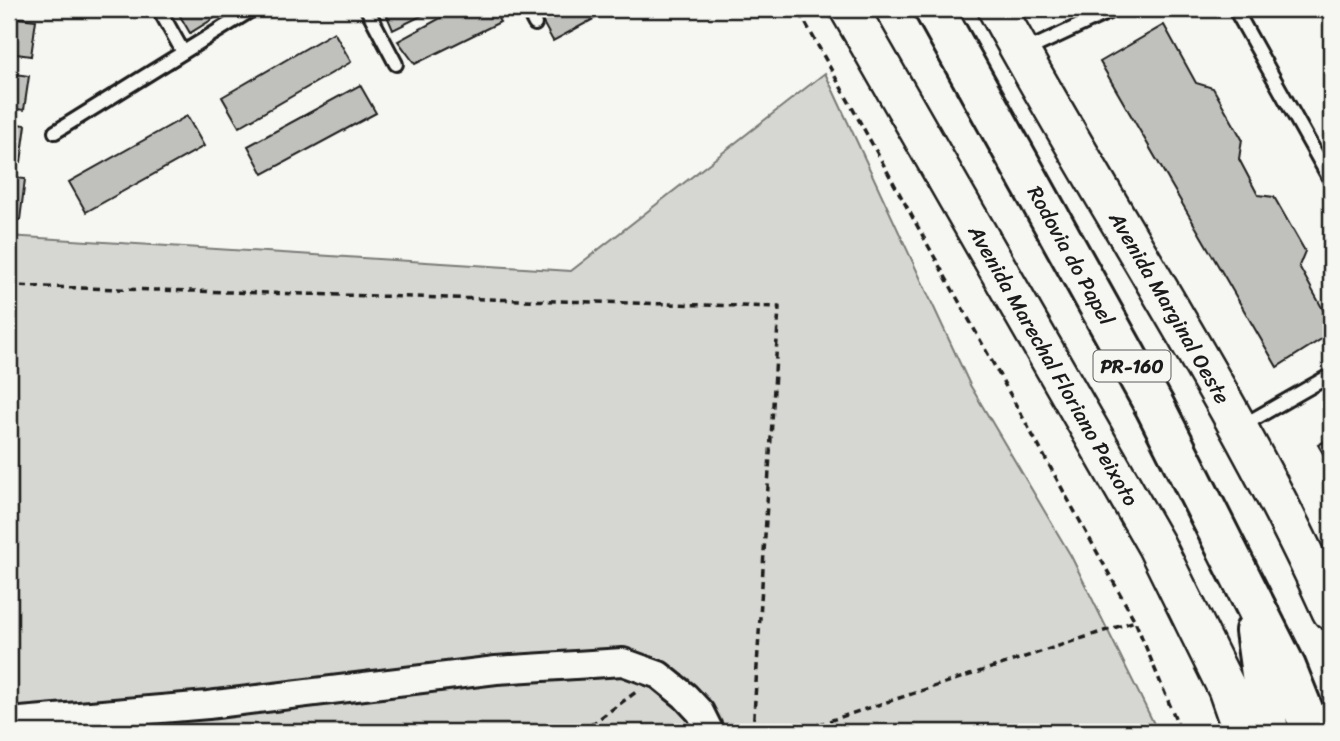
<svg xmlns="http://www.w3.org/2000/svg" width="1340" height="741" font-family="Sriracha,sans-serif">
  <rect width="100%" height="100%" fill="#f6f6f2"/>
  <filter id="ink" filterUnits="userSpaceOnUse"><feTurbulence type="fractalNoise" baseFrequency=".0143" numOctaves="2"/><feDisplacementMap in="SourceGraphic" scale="14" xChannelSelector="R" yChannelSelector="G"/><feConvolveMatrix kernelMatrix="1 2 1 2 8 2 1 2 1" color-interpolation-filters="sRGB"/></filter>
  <g filter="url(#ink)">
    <path fill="#d6d6d2" stroke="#797977" stroke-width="2" d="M825 73 970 385 1071 556 1158 732H9V236L571 271Z"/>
    <g fill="#c0c0bd" stroke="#1c1c1c" stroke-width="2">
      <path d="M176 9H229L190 33Z"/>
      <path d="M384 9H435L393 30Z"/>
      <path d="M457 9H493L500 22 415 64 398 41Z"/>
      <path d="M555 9H612L553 41 540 17Z"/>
      <path d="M9 17 36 20 31 56 9 53Z"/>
      <path d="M1164 25 1196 83 1213 88 1242 139 1239 159 1258 195 1274 197 1305 251 1299 266 1331 324V333L1277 367 1100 62Z"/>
      <path d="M334 32 351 62 239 127 222 97Z"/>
      <path d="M9 73 29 76 24 110 9 108Z"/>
      <path d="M360 85 376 113 263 174 248 146Z"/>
      <path d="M187 116 204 146 86 212 69 182Z"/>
      <path d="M9 123 26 125 21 162 9 160Z"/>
      <path d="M9 177 25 179 20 220 9 219Z"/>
      <path d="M1331 438V467L1318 445Z"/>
    </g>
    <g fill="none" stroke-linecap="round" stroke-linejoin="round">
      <g stroke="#1c1c1c" stroke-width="18">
        <g id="lane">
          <path d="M159 9 183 52"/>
          <path d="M367 9 396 64"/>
          <path d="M527 9 535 24"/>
          <path d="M1235 9 1331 181"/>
          <path d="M1023 52 1115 9"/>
          <path d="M55 132 253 9"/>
          <path d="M1240 427 1331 375"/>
        </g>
      </g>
      <g stroke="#1c1c1c" stroke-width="32">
        <path id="street" d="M9 722 208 705 496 670 623 662 659 675 685 696 700 712 710 732"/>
      </g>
      <g stroke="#1c1c1c" stroke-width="42">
        <g id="secondary">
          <path id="s1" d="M849 9 1156 545 1227 689 1242 732"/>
          <path id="s2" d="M997 9C1106 210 1237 402 1331 611"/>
        </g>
      </g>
      <g stroke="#1c1c1c" stroke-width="44">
        <g id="primary">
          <path id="s3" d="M934 9 1155 407 1286 667 1312 732"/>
          <path d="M1255 631 1269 732"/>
        </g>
      </g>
      <g stroke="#1c1c1c" stroke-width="3.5" stroke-dasharray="7 5" stroke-linecap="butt">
        <path d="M800 13 1135 621 1181 732"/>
        <path d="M9 286 779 307 753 732"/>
        <path d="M581 732 636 692"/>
        <path d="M795 732 1135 621"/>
      </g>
      <use href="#lane" stroke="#f6f6f2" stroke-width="12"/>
      <use href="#street" stroke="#f6f6f2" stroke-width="26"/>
      <use href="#secondary" stroke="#f6f6f2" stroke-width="37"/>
      <use href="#primary" stroke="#f6f6f2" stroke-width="38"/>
    </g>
  </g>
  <g text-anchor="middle" stroke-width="6" stroke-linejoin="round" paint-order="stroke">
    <rect fill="#f6f6f2" stroke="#5d5d5c" stroke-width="2" x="1093.5" y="350.5" width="77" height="31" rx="5"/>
    <g font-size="19" font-weight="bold" fill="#1c1c1c">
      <text x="1132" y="373">PR-160</text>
    </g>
    <g font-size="21" fill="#1c1c1c" stroke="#f6f6f2">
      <text dy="7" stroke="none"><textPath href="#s3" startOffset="282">Rodovia do Papel</textPath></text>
      <text dy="7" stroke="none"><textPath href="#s2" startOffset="345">Avenida Marginal Oeste</textPath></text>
      <text dy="7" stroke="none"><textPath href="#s1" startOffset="411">Avenida Marechal Floriano Peixoto</textPath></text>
    </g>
  </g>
  <rect width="1340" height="741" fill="none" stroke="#f6f6f2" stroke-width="35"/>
  <rect x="18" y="18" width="1305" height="706" fill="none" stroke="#1c1c1c" stroke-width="2.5" filter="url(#ink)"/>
</svg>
